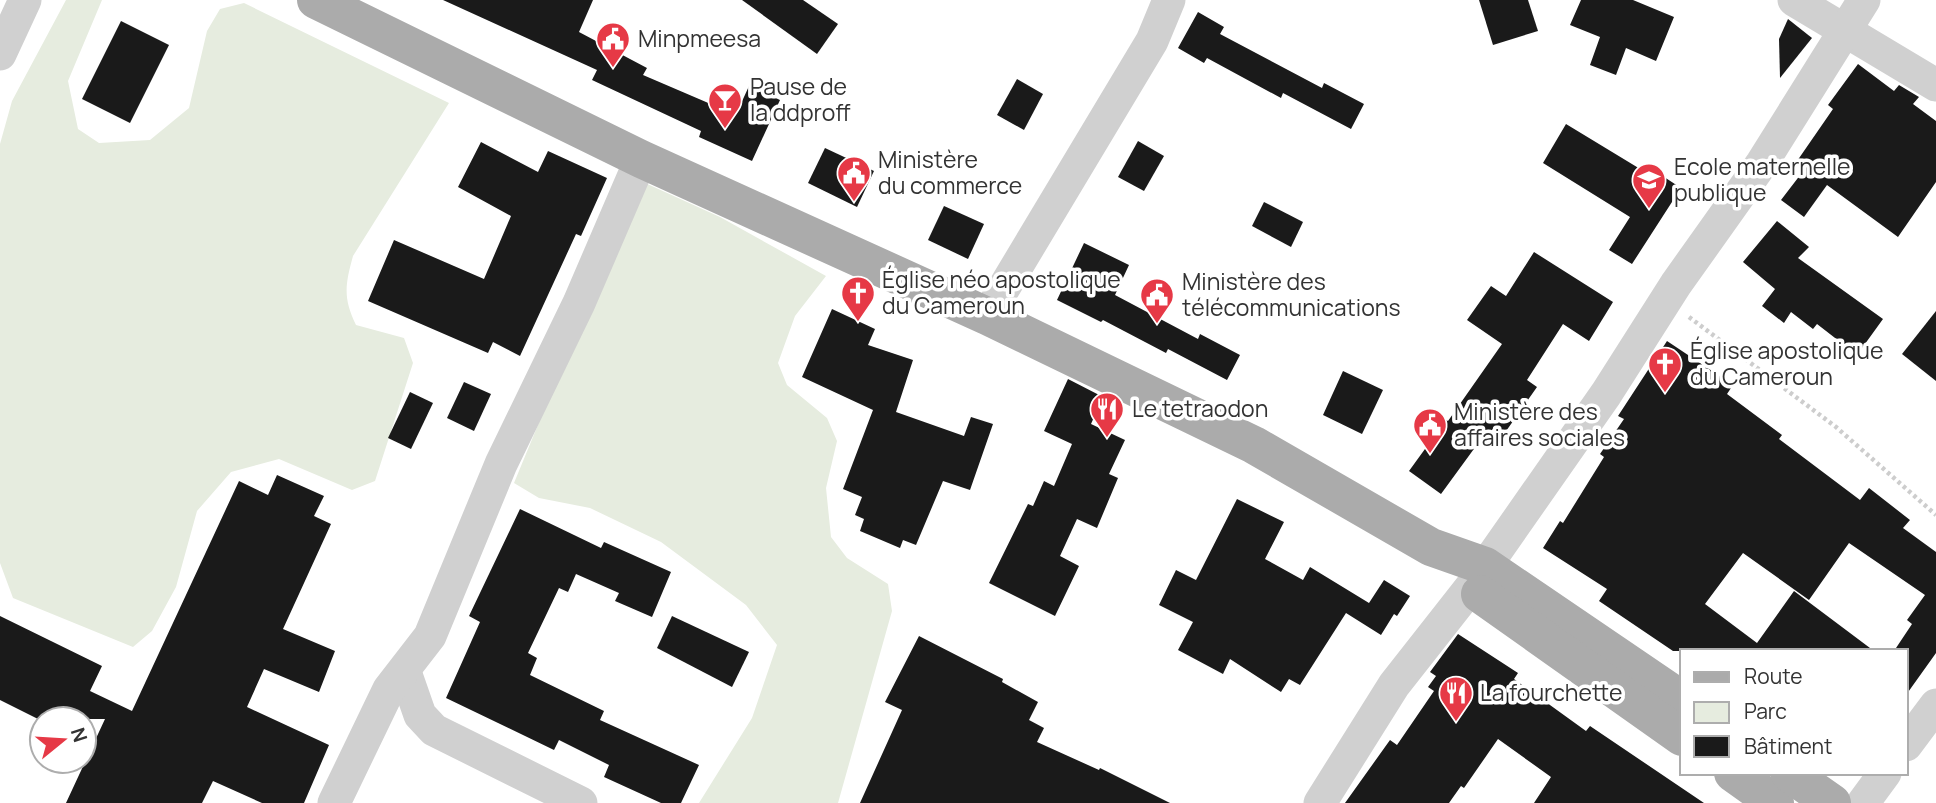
<svg xmlns="http://www.w3.org/2000/svg" width="1936" height="803" font-family="Manrope,sans-serif">
  <rect width="100%" height="100%" fill="#fff"/>
  <g fill="#e6ecdf">
    <path d="M66 0H102L68 81 78 129 99 143 150 140 189 108 207 31 220 9 244 3 449 103 353 256C345 285 343 298 356 325L404 338 413 363 375 481 352 490 279 459 231 472 197 511 176 587 152 631 133 647 13 598 0 563V144L12 101Z"/>
    <path d="M643 182 720 217 826 276 795 316 778 363 787 385 827 418 837 441 826 488 831 537 847 558 888 584 892 611 838 803H699L752 718 777 645 746 605 661 542 590 508 539 498 514 483 608 255Z"/>
  </g>
  <g fill="#1a1a1a">
    <path d="M443 0H593L579 32 647 68 643 75 713 105 717 97 739 108 749 86 780 100 752 161 699 137 701 131 592 80 597 70Z"/>
    <path d="M742 0H803L838 24 817 54Z"/>
    <path d="M1479 0H1528L1538 31 1493 45Z"/>
    <path d="M1581 0H1633L1674 17 1656 61 1626 48 1616 75 1590 65 1600 37 1570 25Z"/>
    <path d="M1198 12 1224 27 1220 34 1322 88 1324 83 1364 104 1351 129 1283 93 1281 98 1207 58 1204 63 1178 48Z"/>
    <path d="M1788 19 1812 38 1780 78 1779 39Z"/>
    <path d="M121 21 169 45 130 123 82 99Z"/>
    <path d="M1858 64 1894 91 1899 85 1919 97 1913 104 1936 121V182L1898 237 1827 185 1804 217 1781 200 1804 170 1795 164 1833 109 1828 105Z"/>
    <path d="M1017 79 1043 94 1024 130 997 115Z"/>
    <path d="M1566 124 1655 178 1658 173 1681 188 1632 264 1609 250 1630 217 1543 163Z"/>
    <path d="M1138 141 1164 156 1144 191 1118 177Z"/>
    <path d="M481 142 538 172 548 151 607 178 581 236 576 234 520 356 493 342 488 353 368 301 394 240 484 279 511 216 458 187Z"/>
    <path d="M825 148 874 171 857 207 808 183Z"/>
    <path d="M1264 202 1303 222 1291 247 1252 226Z"/>
    <path d="M944 206 984 224 968 259 928 240Z"/>
    <path d="M1777 221 1809 247 1798 258 1883 319 1857 355 1817 324 1813 329 1791 312 1784 323 1762 306 1775 289 1743 262Z"/>
    <path d="M1084 243 1129 265 1115 295 1198 339 1200 334 1240 355 1227 380 1168 349 1166 353 1103 320 1101 322 1057 300Z"/>
    <path d="M1534 252 1613 302 1589 341 1563 324 1527 380 1537 387 1504 434 1494 427 1490 433 1487 431 1441 494 1409 471 1446 420 1448 421 1502 344 1467 320 1491 286 1506 296Z"/>
    <path d="M832 309 875 329 868 345 913 360 896 412 964 436 971 417 993 424 970 490 943 481 916 545 903 540 900 548 860 531 864 519 855 515 862 497 843 489 873 410 802 377Z"/>
    <path d="M1936 311V381L1902 354Z"/>
    <path d="M1667 341 1733 385 1727 394 1782 435 1779 439 1860 500 1869 488 1910 520 1903 528 1936 552V653L1906 695V651H1894L1912 624 1907 620 1925 595 1849 543 1809 600 1743 553 1705 604 1757 643 1794 591 1874 651H1673L1599 601 1607 589 1543 548 1560 521 1563 523 1604 457 1600 454 1624 419 1618 416Z"/>
    <path d="M1343 371 1383 390 1362 434 1323 415Z"/>
    <path d="M1068 379 1103 397 1091 424 1125 440 1109 474 1118 478 1097 528 1077 519 1060 556 1079 566 1055 616 989 583 1028 504 1033 506 1044 481 1054 486 1072 444 1044 431Z"/>
    <path d="M464 382 491 394 474 431 447 418Z"/>
    <path d="M410 392 433 403 411 449 388 438Z"/>
    <path d="M277 475 324 496 314 516 331 524 283 629 335 651 319 692 264 669 247 707 329 745 304 803H262L213 781 202 803H66L105 719H38L0 700V616L102 666 90 691 132 711 239 481 268 495Z"/>
    <path d="M1237 499 1284 522 1265 559 1303 580 1310 567 1369 603 1384 580 1410 596 1397 616 1394 614 1381 635 1346 613 1300 685 1289 679 1281 692 1230 659 1223 674 1178 650 1193 622 1159 605 1176 570 1196 580Z"/>
    <path d="M520 509 601 548 604 542 671 572 652 617 615 601 619 593 576 574 568 592 559 588 528 653 537 658 530 675 604 711 600 720 699 765 681 803H661L604 777 609 765 559 740 554 750 446 698 480 622 469 616Z"/>
    <path d="M672 616 749 652 732 687 657 648Z"/>
    <path d="M1458 634 1518 673 1514 679 1586 731 1590 726 1704 803H1534L1551 777 1498 739 1464 788 1461 786 1449 803H1345L1390 740 1397 745 1434 691 1428 687 1436 676 1430 672Z"/>
    <path d="M919 636 1003 679 1002 682 1038 702 1029 720 1044 728 1037 742 1099 770 1100 768 1170 803H860L902 710 885 702Z"/>
  </g>
  <g fill="none" stroke-linecap="round" stroke-linejoin="round">
    <path stroke="#cdcdcd" stroke-width="4.5" stroke-dasharray="3.5 3.5" stroke-linecap="butt" d="M1689 317 1836 427 1936 515"/>
    <g stroke="#d0d0d0" stroke-width="33">
      <path d="M1794 0 1936 85"/>
      <path d="M0 54 25 0"/>
      <path d="M987 316 1152 41 1169 0"/>
      <path d="M405 672 420 715 434 730 581 803"/>
      <path d="M1906 745 1936 705"/>
      <path d="M334 803 389 689 430 636 501 464 579 303 641 159"/>
      <path d="M1320 803 1394 685 1471 587 1606 394 1676 284 1762 163 1864 0"/>
      <path d="M1863 803 1885 773"/>
    </g>
    <g stroke="#ababab" stroke-width="38">
      <path d="M316 0 641 159 987 316 1254 445 1431 547 1485 566 1682 700"/>
      <path d="M1480 594 1682 737"/>
      <path d="M1733 773 1775 803"/>
      <path d="M1789 773 1832 803"/>
    </g>
  </g>
  <defs>
    <g id="civic-pin" transform="scale(1.75)"><path d="M0 17L-7.5 6A9.5 9.5 0 1 1 7.5 6Z" fill="#e63946" stroke="#fff"/><path d="M-.6-6.5H3V-4.5H.6V-3L4-1V1h2V6H-6V1h2V-1L-.6-3ZM-1.2 2.5V6h2.4V2.5Z" fill="#fff"/></g>
    <g id="bar-pin" transform="scale(1.75)"><path d="M0 17L-7.5 6A9.5 9.5 0 1 1 7.5 6Z" fill="#e63946" stroke="#fff"/><path d="M-6-5H6L.8 .8V4.5H3.5V6h-7V4.5H-.8V.8Z" fill="#fff"/></g>
    <g id="school-pin" transform="scale(1.75)"><path d="M0 17L-7.5 6A9.5 9.5 0 1 1 7.5 6Z" fill="#e63946" stroke="#fff"/><path d="M0-5L7-2L0 1L-7-2ZM-4 1L0 2.5L4 1V4Q0 6-4 4Z" fill="#fff"/></g>
    <g id="church-pin" transform="scale(1.75)"><path d="M0 17L-7.5 6A9.5 9.5 0 1 1 7.5 6Z" fill="#e63946" stroke="#fff"/><path d="M-1.2-6h2.4v3.5h3.3v2.4h-3.3V6h-2.4V-.1h-3.3v-2.4h3.3Z" fill="#fff"/></g>
    <g id="restaurant-pin" transform="scale(1.75)"><path d="M0 17L-7.5 6A9.5 9.5 0 1 1 7.5 6Z" fill="#e63946" stroke="#fff"/><path d="M-5-6h1v4h1v-4h1v4h1v-4h1v5L-1.5 .5V6h-2V.5L-5-1ZM5-6V6H3V1.5H1.5Q1.5-4 5-6Z" fill="#fff"/></g>
  </defs>
  <g fill-rule="evenodd">
    <use href="#civic-pin" x="613" y="39"/>
    <use href="#bar-pin" x="725" y="100"/>
    <use href="#civic-pin" x="854" y="173"/>
    <use href="#school-pin" x="1649" y="180"/>
    <use href="#church-pin" x="858" y="293"/>
    <use href="#civic-pin" x="1157" y="295"/>
    <use href="#church-pin" x="1665" y="364"/>
    <use href="#restaurant-pin" x="1107" y="409"/>
    <use href="#civic-pin" x="1430" y="425"/>
    <use href="#restaurant-pin" x="1456" y="693"/>
  </g>
  <g text-anchor="middle" stroke-width="7" stroke-linejoin="round" paint-order="stroke">
    <g font-size="23" fill="#333" stroke="#fff" text-anchor="start">
      <text x="638" y="47">Minpmeesa</text>
      <text x="750" y="95">Pause de<tspan x="750" dy="26">la ddproff</tspan></text>
      <text x="878" y="168">Ministère<tspan x="878" dy="26">du commerce</tspan></text>
      <text x="1674" y="175">Ecole maternelle<tspan x="1674" dy="26">publique</tspan></text>
      <text x="882" y="288">Église néo apostolique<tspan x="882" dy="26">du Cameroun</tspan></text>
      <text x="1182" y="290">Ministère des<tspan x="1182" dy="26">télécommunications</tspan></text>
      <text x="1690" y="359">Église apostolique<tspan x="1690" dy="26">du Cameroun</tspan></text>
      <text x="1132" y="417">Le tetraodon</text>
      <text x="1454" y="420">Ministère des<tspan x="1454" dy="26">affaires sociales</tspan></text>
      <text x="1480" y="701">La fourchette</text>
    </g>
  </g>
  <rect x="1680" y="649" width="228" height="126" fill="#ffffff" stroke="#adadad" stroke-width="2"/>
  <rect x="1694" y="672" width="35" height="10" fill="#ababab" stroke="#adadad" stroke-width="2"/>
  <text x="1744" y="684" font-size="21" fill="#333333">Route</text>
  <rect x="1694" y="702" width="35" height="21" fill="#e6ecdf" stroke="#adadad" stroke-width="2"/>
  <text x="1744" y="719" font-size="21" fill="#333333">Parc</text>
  <rect x="1694" y="736" width="35" height="21" fill="#1a1a1a" stroke="#adadad" stroke-width="2"/>
  <text x="1744" y="754" font-size="21" fill="#333333">Bâtiment</text>
  <g transform="translate(63 740) rotate(72)"><circle r="33" fill="#ffffff" stroke="#adadad" stroke-width="2"/>
  <path d="M0-5L12 26L0 18L-12 26Z" fill="#e63946"/>
  <text y="-10" font-size="19" font-weight="bold" text-anchor="middle" fill="#333333">N</text>
  </g>
</svg>
